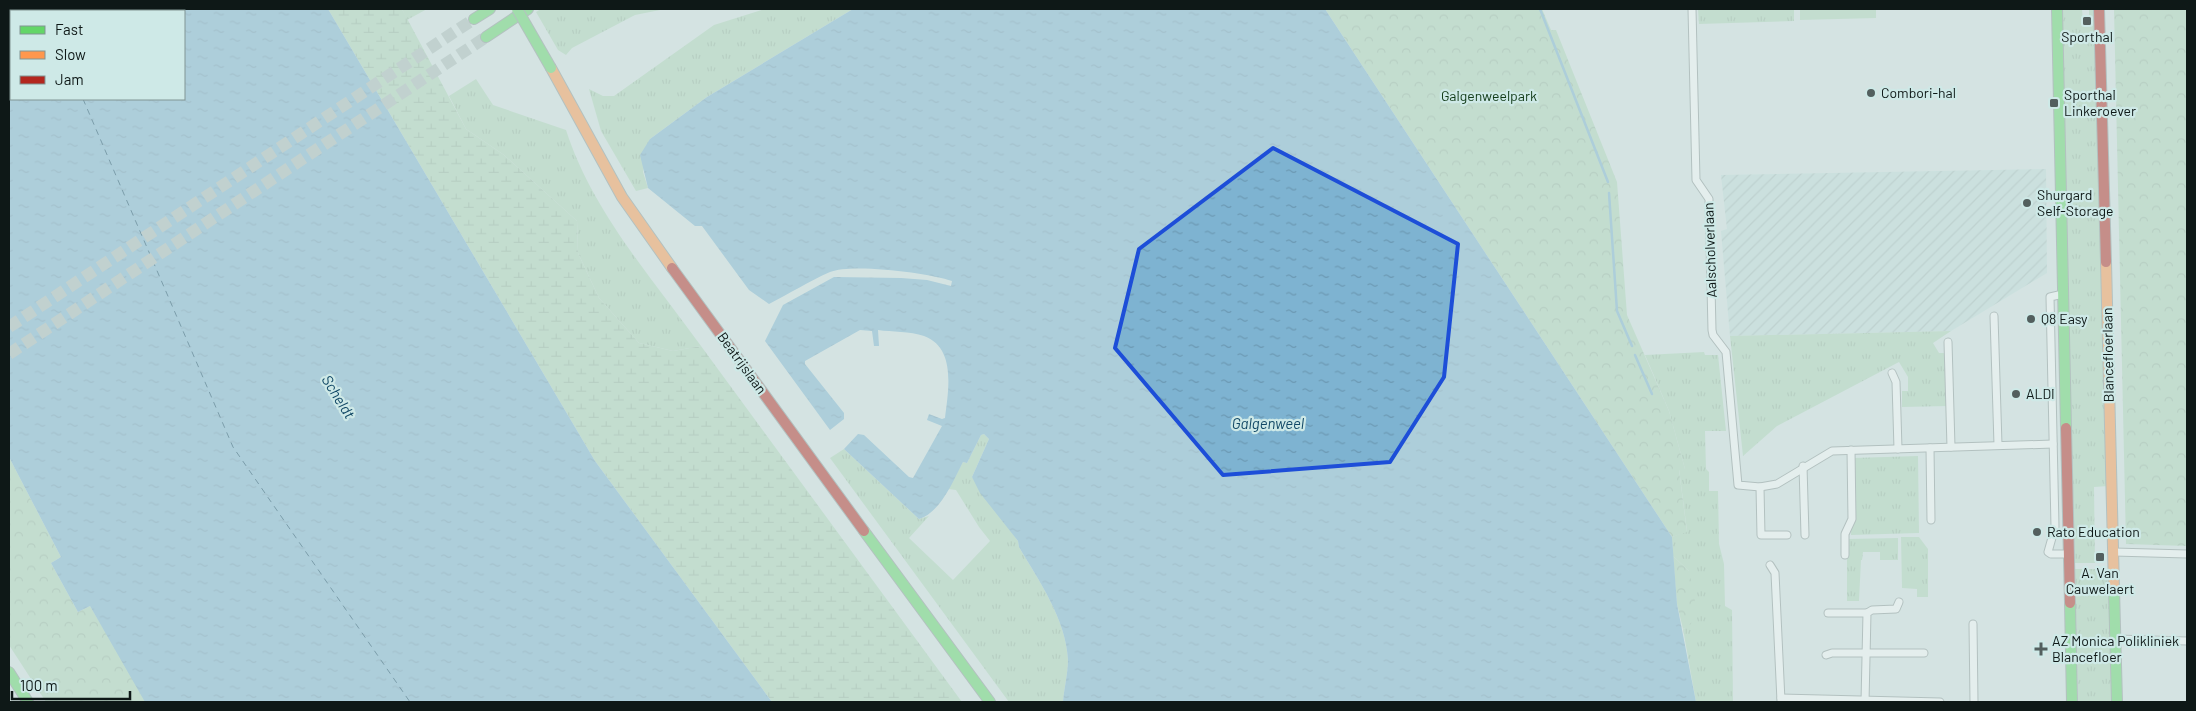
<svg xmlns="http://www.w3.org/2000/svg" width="2196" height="711" font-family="Barlow,sans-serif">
  <defs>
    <pattern id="industrial-furrows" width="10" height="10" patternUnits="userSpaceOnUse" patternTransform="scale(1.25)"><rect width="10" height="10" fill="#c1dcda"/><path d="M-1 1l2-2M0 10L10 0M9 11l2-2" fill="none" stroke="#a5bcba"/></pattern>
    <pattern id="grass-tufts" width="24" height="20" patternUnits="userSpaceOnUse" patternTransform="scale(1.25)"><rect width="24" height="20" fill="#b0d5b9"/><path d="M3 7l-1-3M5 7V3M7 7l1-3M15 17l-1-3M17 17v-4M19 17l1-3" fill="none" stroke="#96b69e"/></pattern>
    <pattern id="forest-crowns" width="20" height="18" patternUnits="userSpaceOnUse" patternTransform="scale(1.25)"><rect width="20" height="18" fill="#b0d5b9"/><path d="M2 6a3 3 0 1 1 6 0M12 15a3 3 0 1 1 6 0" fill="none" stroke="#96b69e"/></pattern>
    <pattern id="wetland-marsh" width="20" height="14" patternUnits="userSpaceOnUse" patternTransform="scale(1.25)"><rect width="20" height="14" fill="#b0d5b9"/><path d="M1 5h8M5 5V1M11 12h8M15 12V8" fill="none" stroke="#96b69e"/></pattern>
    <pattern id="water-ripples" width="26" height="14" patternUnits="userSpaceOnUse" patternTransform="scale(1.25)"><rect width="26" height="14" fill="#7eb3d1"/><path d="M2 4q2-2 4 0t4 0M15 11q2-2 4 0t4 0" fill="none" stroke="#6c99b3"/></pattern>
  </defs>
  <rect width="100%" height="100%" fill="#d4e3e2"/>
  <path fill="url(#industrial-furrows)" d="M2046 169 2047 273 1951 331 1730 336 1721 231 1727 229 1721 175Z"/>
  <g fill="url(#grass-tufts)">
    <path d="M402 9H427L407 20Z"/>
    <path d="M541 9H665L635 15 572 48 566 55 558 50 536 12Z"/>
    <path d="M765 9H853L707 97 650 139 643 172 648 188 636 191 601 131 589 89 603 96H614L714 25Z"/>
    <path d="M1698 9H1794V21L1699 24Z"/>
    <path d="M2060 9H2082L2083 22 2089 21V9H2095L2108 486 2094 487 2095 563H2075Z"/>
    <path d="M476 79 493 105 566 130C592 211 652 278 701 346L673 351 639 343 599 298 578 253 577 221 504 155 466 129 449 96Z"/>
    <path d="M1951 331 1933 343 1939 353H1946L1948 406 1902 407V391H1908V377L1899 362 1777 426 1743 456 1730 336Z"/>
    <path d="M1704 352 1705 355H1718L1726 431H1705L1706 469 1709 472V491H1718L1719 544 1724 564 1725 606 1732 610 1733 702H1696L1683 629 1685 628 1689 571 1673 556 1672 537 1687 531 1679 469H1685L1669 411 1645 355Z"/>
    <path d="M984 434 989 439 972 477 1018 541 1019 547C1039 581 1066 619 1068 660 1068 673 1064 689 1063 702H1009L830 458 844 449 919 519 929 516 909 538 953 580 990 541 979 527 956 490 948 489 963 462 967 463 981 435Z"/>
    <path d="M1918 456 1919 533 1851 535 1853 458Z"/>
    <path d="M1901 537H1919L1928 549V597H1917V589L1902 588Z"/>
    <path d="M1898 538V560H1880V552H1863L1862 560H1861L1859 601H1847V539Z"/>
    <path d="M2075 569H2110L2112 702H2078Z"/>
  </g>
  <g fill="url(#forest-crowns)">
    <path d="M1325 9H1542L1551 30H1556L1617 182 1627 315 1669 411 1685 469 1679 470 1687 532 1672 537Z"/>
    <path d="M2114 9H2187V546L2126 544Z"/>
    <path d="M9 457 61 557 51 563 78 612 90 606 147 702H46L9 645Z"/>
    <path d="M1673 556 1689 571 1695 599 1691 624 1683 629 1677 604Z"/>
  </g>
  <path fill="url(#wetland-marsh)" d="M328 9H402L466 129 504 155 577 221 578 253 599 298 639 343 673 351 701 346 962 702H772L595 461Z"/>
  <path fill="#b0d5b9" d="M1800 9H1876V18L1800 20Z"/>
  <g fill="url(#water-ripples)" fill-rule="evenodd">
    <path d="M9 9H328L595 461 772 702H145L90 606 78 612 51 563 61 557 9 457ZM11 11H184V99H11Z"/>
    <path d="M853 9H1325L1672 537 1677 604 1696 702H1063C1064 689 1068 673 1068 660 1066 619 1039 581 1019 547L1018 541 980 493 972 477 989 439 984 434 981 435 967 463 963 462C953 481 941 512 919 519L844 449 858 434 864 435 909 477 913 478 942 426 927 420 929 414 942 419 945 418C948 392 957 348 924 336 910 331 892 332 878 330L879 346H874L872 331 860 330 805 361V364L844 413V419L830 430 765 341 783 305 834 277 901 278 927 280 951 286 952 281C929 273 852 263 830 272 809 281 789 294 769 304L749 290 702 226H695L648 188 640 155 650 139 707 97Z"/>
  </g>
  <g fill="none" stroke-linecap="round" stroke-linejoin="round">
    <g stroke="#7eb3d1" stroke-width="2.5">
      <path d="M1540 9 1608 182"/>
      <path d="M1609 193 1617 311 1632 346"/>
      <path d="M1635 355 1652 394"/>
    </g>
    <g stroke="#114866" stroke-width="1" stroke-dasharray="6 5" stroke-linecap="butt">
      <path d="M44 9 45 11"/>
      <path d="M83 99 233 447 410 702"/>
    </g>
    <g stroke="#acbab9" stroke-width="12" stroke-dasharray="12 6" stroke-linecap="butt">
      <path d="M9 327 474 19"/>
      <path d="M9 354 486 37"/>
    </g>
    <g stroke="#8c9797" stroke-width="9">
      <g id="street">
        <path d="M1692 9 1696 180 1709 199 1712 330 1713 335 1726 352 1738 485 1760 487"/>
        <path d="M2063 294 2050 297 2055 527 2048 552 2051 554H2069"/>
        <path d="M1994 316 1998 445"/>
        <path d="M1948 342 1951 447"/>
        <path d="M1892 373 1896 382 1898 449"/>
        <path d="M1930 448 1931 520"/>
        <path d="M1803 466 1805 535"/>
        <path d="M1787 535H1761L1760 487 1777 484 1832 451 2053 444"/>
        <path d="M2114 552 2187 554"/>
        <path d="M1845 555V534L1852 519 1851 450"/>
        <path d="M1770 565 1775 573 1781 701"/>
        <path d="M1828 613H1867"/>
        <path d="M1973 624 1974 702"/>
        <path d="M2115 639 2187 641"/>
        <path d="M1826 655 1832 653H1924"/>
        <path d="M1781 698 1940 702"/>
        <path d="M1865 702 1867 613 1872 610 1896 609 1899 602"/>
      </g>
    </g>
    <g stroke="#8c9797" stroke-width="12">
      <g id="fast">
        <path d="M2057 9 2066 428"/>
        <path d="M474 19 490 9"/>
        <path d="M486 37 528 9"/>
        <path d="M864 531 990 702"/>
        <path d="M2114 589 2117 702"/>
        <path d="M2070 603 2072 702"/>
        <path d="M9 672 28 702"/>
      </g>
    </g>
    <g stroke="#8c9797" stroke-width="12">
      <g id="slow">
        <path d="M551 68 622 197 672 268"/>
        <path d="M2106 262 2114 589"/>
      </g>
    </g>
    <g stroke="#8c9797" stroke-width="12">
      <g id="jam">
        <path d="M2099 9 2106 262"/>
        <path d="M672 268 864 531"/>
        <path d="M2066 428 2070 603"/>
      </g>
    </g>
    <use href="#street" stroke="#f9fbfb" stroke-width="7"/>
    <use href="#fast" stroke="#63d668" stroke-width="10"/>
    <use href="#slow" stroke="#ff974d" stroke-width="10"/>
    <use href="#jam" stroke="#b3261e" stroke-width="10"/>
    <g stroke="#8c9797" stroke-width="12" stroke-linecap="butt">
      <path id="fast-bridge" d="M517 9 551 68"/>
    </g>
    <use href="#fast-bridge" stroke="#63d668" stroke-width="10"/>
  </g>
  <path d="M0 0H2196V711H0ZM1273 148 1458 244 1444 377 1390 462 1223 475 1115 348 1139 249Z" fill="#d4e3e2" fill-opacity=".55" fill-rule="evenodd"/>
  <path fill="none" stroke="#1d4ed8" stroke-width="4" stroke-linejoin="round" d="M1273 148 1458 244 1444 377 1390 462 1223 475 1115 348 1139 249Z"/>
  <g fill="#535f5e" stroke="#cee9e7" stroke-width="2">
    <rect x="2082" y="16" width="10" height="10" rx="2.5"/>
    <circle cx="1871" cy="93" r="5"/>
    <rect x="2049" y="98" width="10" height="10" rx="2.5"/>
    <circle cx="2027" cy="203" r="5"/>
    <circle cx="2031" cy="319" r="5"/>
    <circle cx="2016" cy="394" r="5"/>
    <circle cx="2037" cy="532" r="5"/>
    <rect x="2095" y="552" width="10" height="10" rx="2.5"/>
    <path d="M2038.5 641.5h5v5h5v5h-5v5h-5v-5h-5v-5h5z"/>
  </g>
  <g text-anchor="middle" stroke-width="4.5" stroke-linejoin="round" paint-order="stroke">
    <g font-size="14" fill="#0e1817" stroke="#cee9e7" text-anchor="start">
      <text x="2087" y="42" text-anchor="middle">Sporthal</text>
      <text x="1881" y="98">Combori-hal</text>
      <text x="2064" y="100">Sporthal<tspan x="2064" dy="16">Linkeroever</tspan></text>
      <text x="2037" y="200">Shurgard<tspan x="2037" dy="16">Self-Storage</tspan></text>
      <text x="2041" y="324">Q8 Easy</text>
      <text x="2026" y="399">ALDI</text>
      <text x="2047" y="537">Rato Education</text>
      <text x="2100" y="578" text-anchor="middle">A. Van<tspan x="2100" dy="16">Cauwelaert</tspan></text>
      <text x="2052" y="646">AZ Monica Polikliniek<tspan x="2052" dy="16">Blancefloer</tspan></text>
    </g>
    <g font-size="14" fill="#113a17" stroke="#cee9e7">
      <text x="1489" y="101">Galgenweelpark</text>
    </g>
    <g font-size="14" fill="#0e1817" stroke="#cee9e7">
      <text transform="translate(1710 250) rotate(-92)" y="5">Aalscholverlaan</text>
      <text transform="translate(2108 355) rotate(-91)" y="5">Blancefloerlaan</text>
      <text transform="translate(742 363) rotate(54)" y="5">Beatrijslaan</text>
    </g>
    <g font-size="15" font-style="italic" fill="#114866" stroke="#cee9e7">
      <text transform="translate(338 397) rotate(58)" y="5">Scheldt</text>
      <text x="1268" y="429">Galgenweel</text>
    </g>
  </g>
  <rect width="2196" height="711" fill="none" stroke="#0e1817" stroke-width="20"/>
  <rect x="10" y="10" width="175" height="90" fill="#cee9e7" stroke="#819594"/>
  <rect x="20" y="26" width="25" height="8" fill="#63d668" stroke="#819594"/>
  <text x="55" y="35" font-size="15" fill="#0e1817">Fast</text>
  <rect x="20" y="51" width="25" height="8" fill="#ff974d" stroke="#819594"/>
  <text x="55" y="60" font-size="15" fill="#0e1817">Slow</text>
  <rect x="20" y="76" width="25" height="8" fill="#b3261e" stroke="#819594"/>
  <text x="55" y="85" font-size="15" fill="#0e1817">Jam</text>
  <path d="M12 691v8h118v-8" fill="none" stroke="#0e1817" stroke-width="2.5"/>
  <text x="20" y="691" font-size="15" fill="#0e1817" stroke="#cee9e7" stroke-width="4" paint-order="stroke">100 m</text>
</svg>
